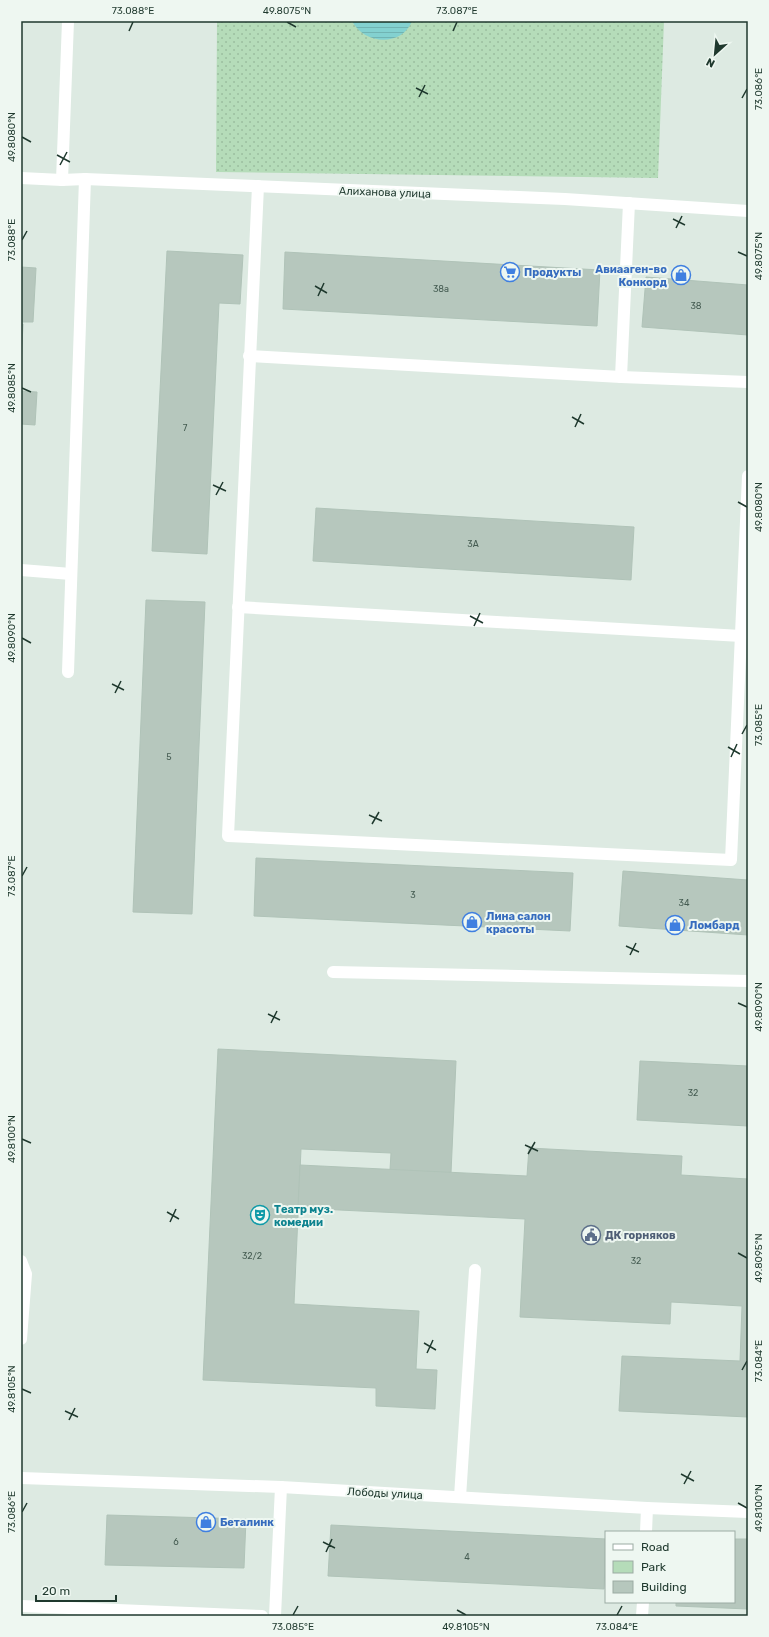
<svg xmlns="http://www.w3.org/2000/svg" width="769" height="1637" font-family="Rubik,sans-serif">
  <defs>
    <pattern id="green-dots" width="8" height="8" patternUnits="userSpaceOnUse"><rect width="8" height="8" fill="#b5dcb9"/><path d="M2 2h.1M6 6h.1" fill="none" stroke="#9bbe9f" stroke-width="1.8" stroke-linecap="round"/></pattern>
    <pattern id="water-rules" width="6" height="5" patternUnits="userSpaceOnUse"><rect width="6" height="5" fill="#83d1d0"/><path d="M0 2.5h6" fill="none" stroke="#71b4b3"/></pattern>
  </defs>
  <rect width="100%" height="100%" fill="#ddeae2"/>
  <path fill="url(#green-dots)" d="M217 21H664L658 178 216 172Z"/>
  <path fill="url(#water-rules)" d="M352 21H412C402 47 364 45 352 21Z"/>
  <g fill="#b6c7bd" stroke="#b0c3b8">
    <path d="M167 251 243 255 240 304 219 303 207 554 152 551Z"/>
    <path d="M285 252 600 270 597 326 283 309Z"/>
    <path d="M21 267 36 268 33 322H21Z"/>
    <path d="M646 277 748 285V335L642 327Z"/>
    <path d="M21 324H23L21 365Z"/>
    <path d="M21 391 37 392 35 425 21 424Z"/>
    <path d="M316 508 634 527 631 580 313 561Z"/>
    <path d="M146 600 205 602 192 914 133 912Z"/>
    <path d="M256 858 573 873 570 931 254 916Z"/>
    <path d="M623 871 748 880V935L619 926Z"/>
    <path d="M218 1049 456 1061 451 1173 390 1170 391 1153 301 1149 294 1304 419 1311 416 1369 437 1370 435 1409 376 1406V1388L203 1380Z"/>
    <path d="M640 1061 748 1066V1126L637 1120Z"/>
    <path d="M529 1148 682 1156 681 1175 748 1179V1176V1417L619 1411 622 1356 740 1361 742 1306 671 1302 670 1324 520 1317 525 1219 298 1208 300 1165 527 1176Z"/>
    <path d="M107 1515 246 1519 244 1568 105 1565Z"/>
    <path d="M331 1525 606 1539 604 1589 328 1576Z"/>
    <path d="M734 1539H748V1609L676 1606V1602H734Z"/>
  </g>
  <g fill="none" stroke-linecap="round" stroke-linejoin="round">
    <g stroke="#fff" stroke-width="12">
      <path d="M258 186 228 836 731 860 748 476"/>
      <path d="M629 203 621 377 748 382"/>
      <path d="M249 356 621 377"/>
      <path d="M21 570 71 574"/>
      <path d="M238 607 741 636"/>
      <path d="M68 672 85 179"/>
      <path d="M333 972 748 981"/>
      <path d="M460 1497 475 1270"/>
      <path d="M646 1532 647 1508"/>
      <path d="M21 1606 262 1616"/>
      <path d="M275 1616 281 1487"/>
      <path d="M642 1616 643 1602"/>
    </g>
    <g stroke="#fff" stroke-width="12">
      <path d="M62 180 68 21"/>
      <path d="M21 1261 26 1274 21 1339"/>
      <path d="M21 1478 281 1487 647 1508 748 1512"/>
    </g>
    <path stroke="#fff" stroke-width="12" d="M21 178 62 180 85 179 565 199 748 211"/>
  </g>
  <path fill="none" stroke="#1f392e" stroke-width="1.5" d="M287 22 296 27M129 31 133 22M453 31 457 22M416 88 428 94M419 97 425 85M742 98 747 89M22 137 31 142M57 155 70 162M60 165 67 152M673 219 685 225M676 228 682 216M22 240 27 231M738 252 747 256M315 286 327 293M318 296 324 283M22 388 31 392M572 417 584 424M575 427 581 414M213 485 226 491M216 495 223 482M738 502 747 507M470 616 483 623M474 626 480 613M22 638 31 643M112 684 124 690M115 693 121 681M742 734 747 725M728 747 740 754M731 757 737 744M369 815 382 821M372 824 379 812M22 876 27 867M626 946 639 952M630 955 636 943M738 1003 747 1007M268 1014 280 1020M271 1023 277 1011M22 1139 31 1143M525 1145 538 1151M528 1154 535 1142M167 1212 179 1219M170 1222 176 1209M738 1253 747 1258M424 1343 436 1350M427 1353 433 1340M742 1370 747 1361M22 1389 31 1393M65 1411 78 1417M69 1420 75 1408M681 1474 694 1481M684 1484 691 1471M738 1503 747 1508M22 1512 27 1503M323 1542 335 1548M326 1552 332 1539M457 1610 466 1615M293 1615 298 1606M617 1615 622 1606"/>
  <defs>
    <g id="supermarket-ring" transform="scale(1)"><circle r="9.5" fill="#eef7f1" stroke="#3f7fe0" stroke-width="1.5"/><path d="M-6-5.5h2.5l.6 2H6L4.5 2H-2.5L-4.4-4H-6ZM-1.5 3.2a1.3 1.3 0 1 0 .1 0ZM3 3.2a1.3 1.3 0 1 0 .1 0Z" fill="#3f7fe0"/></g>
    <g id="shop-ring" transform="scale(1)"><circle r="9.5" fill="#eef7f1" stroke="#3f7fe0" stroke-width="1.5"/><path d="M-5-2.5h2.3a2.7 3.5 0 0 1 5.4 0H5L5.5 6h-11ZM-1.5-2.5h3a1.5 2.3 0 0 0-3 0Z" fill="#3f7fe0"/></g>
    <g id="theatre-ring" transform="scale(1)"><circle r="9.5" fill="#eef7f1" stroke="#0f9aa8" stroke-width="1.5"/><path d="M-5-5.5Q0-4 5-5.5V0Q5 5 0 6Q-5 5-5 0ZM-3.3-2.5H-1v1.5H-3.3ZM1-2.5H3.3v1.5H1ZM-2.8 1Q0 5.5 2.8 1Z" fill="#0f9aa8"/></g>
    <g id="civic-ring" transform="scale(1)"><circle r="9.5" fill="#eef7f1" stroke="#5c6f8a" stroke-width="1.5"/><path d="M-.6-6.5H3V-4.5H.6V-3L4-1V1h2V6H-6V1h2V-1L-.6-3ZM-1.2 2.5V6h2.4V2.5Z" fill="#5c6f8a"/></g>
  </defs>
  <g fill-rule="evenodd">
    <use href="#supermarket-ring" x="510" y="272"/>
    <use href="#shop-ring" x="681" y="275"/>
    <use href="#shop-ring" x="472" y="922"/>
    <use href="#shop-ring" x="675" y="925"/>
    <use href="#theatre-ring" x="260" y="1215"/>
    <use href="#civic-ring" x="591" y="1235"/>
    <use href="#shop-ring" x="206" y="1522"/>
  </g>
  <g text-anchor="middle" stroke-width="4" stroke-linejoin="round" paint-order="stroke">
    <g font-size="9" fill="#455c52">
      <text x="441" y="292">38а</text>
      <text x="696" y="309">38</text>
      <text x="185" y="431">7</text>
      <text x="473" y="547">3А</text>
      <text x="169" y="760">5</text>
      <text x="413" y="898">3</text>
      <text x="684" y="906">34</text>
      <text x="693" y="1096">32</text>
      <text x="252" y="1259">32/2</text>
      <text x="636" y="1264">32</text>
      <text x="176" y="1545">6</text>
      <text x="467" y="1560">4</text>
    </g>
    <g font-size="11" fill="#1f392e" stroke="#eef7f1">
      <text transform="translate(385 192) rotate(2)" y="4">Алиханова улица</text>
      <text transform="translate(385 1493) rotate(3)" y="4">Лободы улица</text>
    </g>
    <g font-size="11" font-weight="bold" fill="#366cbe" stroke="#eef7f1" text-anchor="start">
      <text x="667" y="273" text-anchor="end">Авиааген-во<tspan x="667" dy="13">Конкорд</tspan></text>
      <text x="524" y="276">Продукты</text>
      <text x="486" y="920">Лина салон<tspan x="486" dy="13">красоты</tspan></text>
      <text x="689" y="929">Ломбард</text>
      <text x="220" y="1526">Беталинк</text>
    </g>
    <g font-size="11" font-weight="bold" fill="#0d838f" stroke="#eef7f1" text-anchor="start">
      <text x="274" y="1213">Театр муз.<tspan x="274" dy="13">комедии</tspan></text>
    </g>
    <g font-size="11" font-weight="bold" fill="#4e5e75" stroke="#eef7f1" text-anchor="start">
      <text x="605" y="1239">ДК горняков</text>
    </g>
  </g>
  <rect width="769" height="1637" fill="none" stroke="#eef7f1" stroke-width="44"/>
  <rect x="605" y="1531" width="130" height="72" fill="#eef7f1" stroke="#9baba3"/>
  <rect x="613" y="1544" width="20" height="6" fill="#ffffff" stroke="#9baba3"/>
  <text x="641" y="1551" font-size="12" fill="#1f392e">Road</text>
  <rect x="613" y="1561" width="20" height="12" fill="#b5dcb9" stroke="#9baba3"/>
  <text x="641" y="1571" font-size="12" fill="#1f392e">Park</text>
  <rect x="613" y="1581" width="20" height="12" fill="#b6c7bd" stroke="#9baba3"/>
  <text x="641" y="1591" font-size="12" fill="#1f392e">Building</text>
  <g transform="translate(715 54) rotate(207)" stroke="#eef7f1" stroke-width="3" paint-order="stroke">
  <path d="M0-3L7 15L0 10L-7 15Z" fill="#1f392e"/>
  <text y="-6" font-size="11" font-weight="bold" text-anchor="middle" fill="#1f392e">N</text>
  </g>
  <path d="M36 1595v6h80v-6" fill="none" stroke="#1f392e" stroke-width="2"/>
  <text x="42" y="1595" font-size="12" fill="#1f392e" stroke="#eef7f1" stroke-width="3" paint-order="stroke">20 m</text>
  <rect x="22" y="22" width="725" height="1593" fill="none" stroke="#1f392e" stroke-width="1.5"/>
  <g font-size="10" text-anchor="middle" fill="#1f392e">
    <text x="133" y="14">73.088°E</text>
    <text x="287" y="14">49.8075°N</text>
    <text x="457" y="14">73.087°E</text>
    <text transform="translate(758 89) rotate(-90)" y="4">73.086°E</text>
    <text transform="translate(11 137) rotate(-90)" y="4">49.8080°N</text>
    <text transform="translate(11 240) rotate(-90)" y="4">73.088°E</text>
    <text transform="translate(758 256) rotate(-90)" y="4">49.8075°N</text>
    <text transform="translate(11 388) rotate(-90)" y="4">49.8085°N</text>
    <text transform="translate(758 507) rotate(-90)" y="4">49.8080°N</text>
    <text transform="translate(11 638) rotate(-90)" y="4">49.8090°N</text>
    <text transform="translate(758 725) rotate(-90)" y="4">73.085°E</text>
    <text transform="translate(11 876) rotate(-90)" y="4">73.087°E</text>
    <text transform="translate(758 1007) rotate(-90)" y="4">49.8090°N</text>
    <text transform="translate(11 1139) rotate(-90)" y="4">49.8100°N</text>
    <text transform="translate(758 1258) rotate(-90)" y="4">49.8095°N</text>
    <text transform="translate(758 1361) rotate(-90)" y="4">73.084°E</text>
    <text transform="translate(11 1389) rotate(-90)" y="4">49.8105°N</text>
    <text transform="translate(758 1508) rotate(-90)" y="4">49.8100°N</text>
    <text transform="translate(11 1512) rotate(-90)" y="4">73.086°E</text>
    <text x="293" y="1630">73.085°E</text>
    <text x="466" y="1630">49.8105°N</text>
    <text x="617" y="1630">73.084°E</text>
  </g>
</svg>
